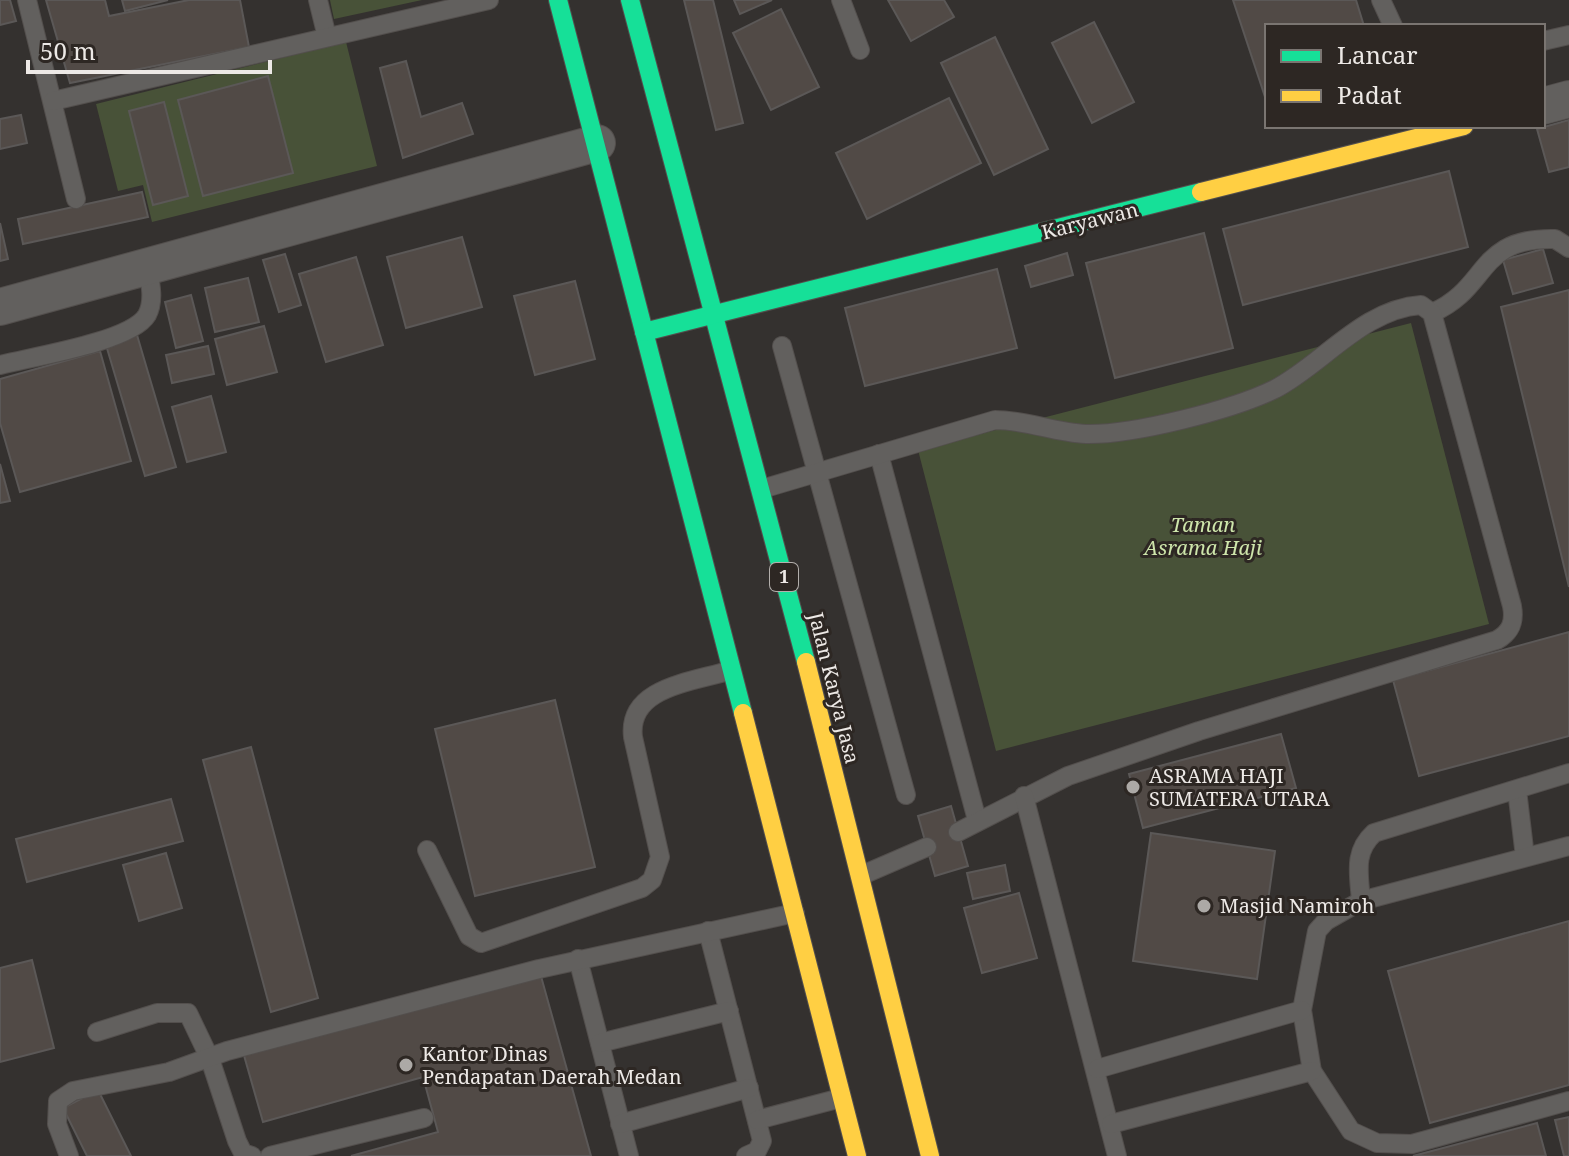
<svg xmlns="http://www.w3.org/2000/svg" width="1569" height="1156" font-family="'Noto Serif',serif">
  <rect width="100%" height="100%" fill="#34312f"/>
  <g fill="#485238">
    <path d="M330 0H422L334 19Z"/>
    <path d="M346 42 377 166 152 222 143 185 118 191 96 104Z"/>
    <path d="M1411 323 1489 624 996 751 918 450Z"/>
  </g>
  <g fill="#514a46" stroke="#5b5857" stroke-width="2">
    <path d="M0 0H10L16 21 0 25Z"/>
    <path d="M46 0H105L109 16 189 0H240L249 47 70 83Z"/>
    <path d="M122 0H168L125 11Z"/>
    <path d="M684 0H713L743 123 716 130Z"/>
    <path d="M734 0H772L740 14Z"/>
    <path d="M888 0H944L954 17 911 41Z"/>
    <path d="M1233 0H1356L1364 26H1267V103Z"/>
    <path d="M781 9 819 87 771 110 733 33Z"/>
    <path d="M1094 22 1134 102 1092 123 1052 43Z"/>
    <path d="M995 37 1048 149 994 175 941 63Z"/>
    <path d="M406 61 421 117 462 103 473 134 403 158 380 68Z"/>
    <path d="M268 76 293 173 203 196 178 100Z"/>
    <path d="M949 98 981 163 867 219 836 153Z"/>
    <path d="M164 102 188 196 153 205 129 111Z"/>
    <path d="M21 115 27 143 0 149V119Z"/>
    <path d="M1569 120V167L1549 172 1537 129Z"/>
    <path d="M1449 171 1468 247 1243 305 1223 229Z"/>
    <path d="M142 192 148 217 23 244 18 219Z"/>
    <path d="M0 223 8 259 0 261Z"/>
    <path d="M1204 233 1233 348 1115 378 1086 263Z"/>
    <path d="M462 237 482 307 406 328 387 257Z"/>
    <path d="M1543 249 1553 283 1513 294 1503 260Z"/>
    <path d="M1067 253 1073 275 1031 287 1025 266Z"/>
    <path d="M285 254 301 305 279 312 263 260Z"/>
    <path d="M356 257 383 345 326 362 299 274Z"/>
    <path d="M997 269 1017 348 865 386 845 308Z"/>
    <path d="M248 278 259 322 215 332 205 288Z"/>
    <path d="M575 281 595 359 535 375 514 296Z"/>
    <path d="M1569 290V587L1501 307Z"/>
    <path d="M191 295 203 341 176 348 165 302Z"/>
    <path d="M264 326 277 372 227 385 215 339Z"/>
    <path d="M137 335 176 467 145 476 106 345Z"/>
    <path d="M208 346 214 374 172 383 166 355Z"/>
    <path d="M100 351 131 461 20 492 0 423V379Z"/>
    <path d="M211 396 226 452 187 462 172 407Z"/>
    <path d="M0 464 10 501 0 503Z"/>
    <path d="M1569 632V736L1419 776 1393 680Z"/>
    <path d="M555 700 595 867 475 896 435 729Z"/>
    <path d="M1281 734 1296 788 1143 828 1129 774Z"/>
    <path d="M251 747 318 998 271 1012 203 760Z"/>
    <path d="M171 799 183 841 27 882 16 839Z"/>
    <path d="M951 806 968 866 935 876 918 816Z"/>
    <path d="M1151 833 1275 851 1257 979 1133 961Z"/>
    <path d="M166 853 182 908 139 921 123 865Z"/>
    <path d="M1005 865 1010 891 973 899 967 873Z"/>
    <path d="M1019 893 1037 958 982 973 964 908Z"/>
    <path d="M1569 921V1085L1430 1123 1388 971Z"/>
    <path d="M32 960 54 1048 0 1062V968Z"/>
    <path d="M539 969 591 1156H351L438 1132 423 1077 263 1122 243 1052Z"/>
    <path d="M98 1090 131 1156H87L63 1108Z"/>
    <path d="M1569 1117V1156H1564L1555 1120Z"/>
    <path d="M1537 1123 1546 1156H1413Z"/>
  </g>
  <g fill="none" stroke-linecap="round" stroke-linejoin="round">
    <g stroke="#534f4d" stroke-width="20">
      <g id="lane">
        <path d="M27 0 76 199"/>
        <path d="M318 0 327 37"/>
        <path d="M841 0 860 50"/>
        <path d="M1381 0 1393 26"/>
        <path d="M1543 41 1569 35"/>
        <path d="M53 101 489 0"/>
        <path d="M1432 313C1490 288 1476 237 1555 239L1569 248"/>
        <path d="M782 346 906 795"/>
        <path d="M0 365C31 357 131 342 147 315 155 300 150 281 147 265"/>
        <path d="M879 454 977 820"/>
        <path d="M762 489 995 420C1027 420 1055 433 1086 434 1133 435 1232 410 1275 389 1323 364 1363 309 1421 305L1432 313 1512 606C1515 622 1511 632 1497 640L1199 731 1068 776 958 832"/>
        <path d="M1517 790 1525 857"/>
        <path d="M1024 796 1117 1156"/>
        <path d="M1569 846 1361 901 1326 921 1317 931 1302 1010 1312 1071 1351 1131 1377 1143 1412 1144 1569 1101"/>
        <path d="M427 850 469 936 481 943 642 888 652 880 660 857 633 737C627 686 695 682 731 670"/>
        <path d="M860 876 927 847"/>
        <path d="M1361 901C1359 874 1353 852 1374 833L1569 773"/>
        <path d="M708 931 762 1141 757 1151 746 1156"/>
        <path d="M578 959 629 1156"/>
        <path d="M97 1032 157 1013H188L210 1059 237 1141 243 1153 252 1156"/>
        <path d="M600 1043 729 1011"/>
        <path d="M1097 1069 1302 1010"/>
        <path d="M757 1120 841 1098"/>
        <path d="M620 1124 749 1088"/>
        <path d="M1111 1124 1312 1071"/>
        <path d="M69 1156 57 1124 58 1101 73 1091 169 1072 227 1051 539 969 795 913"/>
        <path d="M270 1156 424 1118"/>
      </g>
    </g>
    <g stroke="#534f4d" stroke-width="38">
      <g id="street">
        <path d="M1543 106 1569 99"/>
        <path d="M0 307 597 143"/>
      </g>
    </g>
    <g stroke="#534f4d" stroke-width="20">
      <g id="fast">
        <path d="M558 0 743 713"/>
        <path d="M630 0 806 662"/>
        <path d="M644 332 1201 192"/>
      </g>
    </g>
    <g stroke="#534f4d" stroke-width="20">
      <g id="slow">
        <path d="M1201 192 1464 126"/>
        <path d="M806 662 930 1156"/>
        <path d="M743 713 857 1156"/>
      </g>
    </g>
    <use href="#lane" stroke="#62605e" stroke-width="18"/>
    <use href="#street" stroke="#62605e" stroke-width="36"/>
    <use href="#fast" stroke="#16e098" stroke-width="18"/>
    <use href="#slow" stroke="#ffcf43" stroke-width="18"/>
  </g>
  <g fill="#aca9a6" stroke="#2d2723" stroke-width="3">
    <circle cx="1133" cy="787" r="8"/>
    <circle cx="1204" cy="906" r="8"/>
    <circle cx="406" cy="1065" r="8"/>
  </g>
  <g text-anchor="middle" stroke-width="6" stroke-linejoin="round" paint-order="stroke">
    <rect fill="#2d2723" stroke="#b3afac" stroke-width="2" x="770" y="563" width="28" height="28" rx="6"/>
    <g font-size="18" font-weight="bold" fill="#ede9e6">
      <text x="784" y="583">1</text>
    </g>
    <g font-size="20" fill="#ede9e6" stroke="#2d2723">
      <text transform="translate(1090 221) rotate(-14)" y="7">Karyawan</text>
      <text transform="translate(834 688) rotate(76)" y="7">Jalan Karya Jasa</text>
    </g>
    <g font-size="20" font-style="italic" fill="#cee6ab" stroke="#2d2723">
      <text x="1203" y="532">Taman<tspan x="1203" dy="23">Asrama Haji</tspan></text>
    </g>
    <g font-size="20" fill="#ede9e6" stroke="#2d2723" text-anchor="start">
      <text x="1149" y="783">ASRAMA HAJI<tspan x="1149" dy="23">SUMATERA UTARA</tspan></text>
      <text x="1220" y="913">Masjid Namiroh</text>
      <text x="422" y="1061">Kantor Dinas<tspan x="422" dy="23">Pendapatan Daerah Medan</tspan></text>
    </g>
  </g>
  <rect x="1265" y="24" width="280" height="104" fill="#2d2723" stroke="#7a7571" stroke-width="2"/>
  <rect x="1281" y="50" width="40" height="12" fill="#16e098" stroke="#7a7571" stroke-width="2"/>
  <text x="1337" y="64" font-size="24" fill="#ede9e6">Lancar</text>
  <rect x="1281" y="90" width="40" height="12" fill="#ffcf43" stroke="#7a7571" stroke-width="2"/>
  <text x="1337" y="104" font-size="24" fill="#ede9e6">Padat</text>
  <path d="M28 60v12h242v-12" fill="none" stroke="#ede9e6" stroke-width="4"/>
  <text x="40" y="60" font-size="24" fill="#ede9e6" stroke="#2d2723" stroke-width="6" paint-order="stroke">50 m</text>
</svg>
